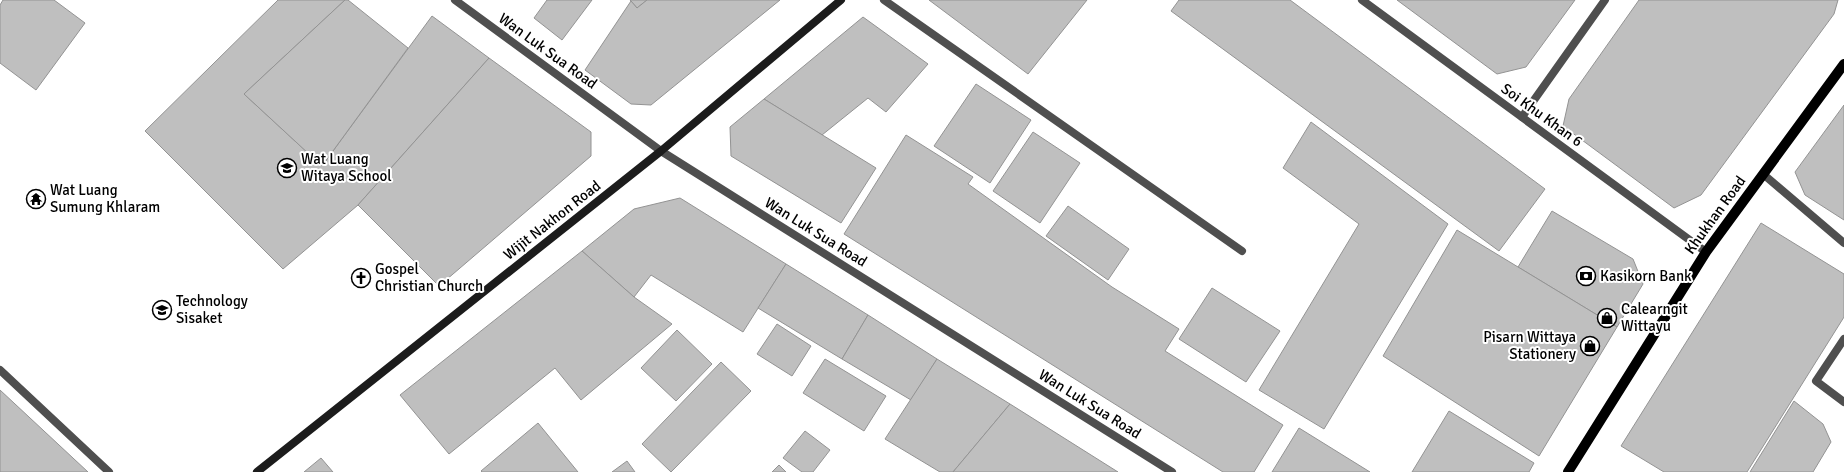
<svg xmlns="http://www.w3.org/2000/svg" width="1844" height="472" font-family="Signika,sans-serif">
  <rect width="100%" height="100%" fill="#fff"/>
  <g fill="#bfbfbf" stroke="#939393">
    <path d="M3 0H54L85 23 36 90 0 63V5Z"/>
    <path d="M278 0H345L244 94 322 166 432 16 489 58 358 205 283 269 145 131Z"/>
    <path d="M345 0H348L408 48 322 166 244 94Z"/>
    <path d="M547 0H592L562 40 534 18Z"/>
    <path d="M630 0H647L637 8Z"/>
    <path d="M647 0H780L651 105 631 104 585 70 631 1 637 8Z"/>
    <path d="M929 0H1087L1028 74Z"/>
    <path d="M1179 0H1290L1545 189 1499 251 1171 11Z"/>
    <path d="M1397 0H1575L1526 67 1497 74Z"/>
    <path d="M1639 0H1838L1834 14 1701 195 1674 208 1563 126 1569 99Z"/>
    <path d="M863 17 928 64 886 112 868 98 822 135 764 99Z"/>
    <path d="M489 58 591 132V156L439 286 358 205Z"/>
    <path d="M976 84 1031 120 990 183 934 146Z"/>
    <path d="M764 99 876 168 841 223 731 156 730 127Z"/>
    <path d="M1844 105V220L1805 195 1795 172Z"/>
    <path d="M1311 122 1448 224 1324 429 1259 390 1359 224 1283 168Z"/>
    <path d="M1033 132 1080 163 1040 223 993 191Z"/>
    <path d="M906 135 973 177 968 184 1112 287 1179 329 1165 351 1283 425 1254 472H1223L844 234Z"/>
    <path d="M680 198 786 264 743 332 651 275 634 297 582 251 634 209Z"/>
    <path d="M1068 206 1129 249 1108 280 1046 236Z"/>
    <path d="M1552 211 1633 259 1643 284 1617 327 1518 267Z"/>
    <path d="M1761 223 1844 274V317L1747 472H1664L1621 446Z"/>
    <path d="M1457 230 1617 327 1539 456 1383 356Z"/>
    <path d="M582 251 634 297 672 324 581 400 555 368 449 454 400 395Z"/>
    <path d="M786 264 868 315 842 359 758 308Z"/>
    <path d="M1212 288 1280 331 1246 382 1179 339Z"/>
    <path d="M868 315 937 359 911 400 842 359Z"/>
    <path d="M777 324 811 346 792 376 757 354Z"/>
    <path d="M677 330 712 364 676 401 641 368Z"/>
    <path d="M825 359 886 396 864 431 803 393Z"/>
    <path d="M937 359 1010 404 953 472H940L885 439Z"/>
    <path d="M721 362 751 391 671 472 642 444Z"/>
    <path d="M0 390 88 472H0Z"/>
    <path d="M1794 401 1823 424 1831 442 1813 472H1750Z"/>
    <path d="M1010 404 1118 472H953Z"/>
    <path d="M1449 411 1534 463 1529 472H1412Z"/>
    <path d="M538 423 578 472H482L481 471Z"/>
    <path d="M1299 428 1370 472H1272Z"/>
    <path d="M805 431 830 450 813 472H802L783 458Z"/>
    <path d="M321 458 333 472H304Z"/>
    <path d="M627 461 635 472H612Z"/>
    <path d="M779 465 786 472H772Z"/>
  </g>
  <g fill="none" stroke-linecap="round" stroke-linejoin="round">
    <path stroke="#4f4f4f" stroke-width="8" d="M0 370 109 472"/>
    <g stroke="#4f4f4f" stroke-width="8">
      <path d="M455 0 661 151 1172 472"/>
      <path d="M884 0 1242 251"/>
      <path d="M1362 0 1706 252"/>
      <path d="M1522 117 1605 0"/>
      <path d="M1763 174 1844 243"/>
      <path d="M1844 339 1816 381 1844 402"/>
    </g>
    <path stroke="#1c1c1c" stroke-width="8" d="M257 472 661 151 841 0"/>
    <path stroke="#000" stroke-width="10" d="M1568 472 1706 252 1844 64"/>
  </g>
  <defs>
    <g id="school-ring" transform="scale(1)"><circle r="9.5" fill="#fff" stroke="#000" stroke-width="1.5"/><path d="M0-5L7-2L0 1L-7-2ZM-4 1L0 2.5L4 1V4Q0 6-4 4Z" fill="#000"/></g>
    <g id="temple-ring" transform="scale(1)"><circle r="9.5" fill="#fff" stroke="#000" stroke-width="1.5"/><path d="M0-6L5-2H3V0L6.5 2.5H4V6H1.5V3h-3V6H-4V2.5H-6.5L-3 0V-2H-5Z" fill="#000"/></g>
    <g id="bank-ring" transform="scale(1)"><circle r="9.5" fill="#fff" stroke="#000" stroke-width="1.5"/><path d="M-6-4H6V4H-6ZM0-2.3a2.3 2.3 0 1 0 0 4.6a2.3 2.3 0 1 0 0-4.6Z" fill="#000"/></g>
    <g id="church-ring" transform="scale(1)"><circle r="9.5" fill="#fff" stroke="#000" stroke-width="1.5"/><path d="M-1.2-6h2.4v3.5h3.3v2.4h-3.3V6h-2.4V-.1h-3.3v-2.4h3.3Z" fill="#000"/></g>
    <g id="university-ring" transform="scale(1)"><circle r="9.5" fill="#fff" stroke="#000" stroke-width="1.5"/><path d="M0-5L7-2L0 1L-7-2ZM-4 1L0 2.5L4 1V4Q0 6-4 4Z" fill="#000"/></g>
    <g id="shop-ring" transform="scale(1)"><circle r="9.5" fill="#fff" stroke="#000" stroke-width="1.5"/><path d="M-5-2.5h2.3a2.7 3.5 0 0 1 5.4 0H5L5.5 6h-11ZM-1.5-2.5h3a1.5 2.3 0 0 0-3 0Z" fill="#000"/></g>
  </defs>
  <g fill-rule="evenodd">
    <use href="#school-ring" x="287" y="168"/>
    <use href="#temple-ring" x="36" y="199"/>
    <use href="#bank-ring" x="1586" y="276"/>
    <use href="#church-ring" x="361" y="278"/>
    <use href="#university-ring" x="162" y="310"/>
    <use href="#shop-ring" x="1607" y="318"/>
    <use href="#shop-ring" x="1590" y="346"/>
  </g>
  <g text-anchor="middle" stroke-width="4" stroke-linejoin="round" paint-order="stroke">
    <g font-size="15" fill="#000" stroke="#fff">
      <text transform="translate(548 51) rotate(36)" y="5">Wan Luk Sua Road</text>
      <text transform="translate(1542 115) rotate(36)" y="5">Soi Khu Khan 6</text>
      <text transform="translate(1715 215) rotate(-54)" y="5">Khukhan Road</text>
      <text transform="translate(552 220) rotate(-38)" y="5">Wijit Nakhon Road</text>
      <text transform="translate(816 232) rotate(32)" y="5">Wan Luk Sua Road</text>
      <text transform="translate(1090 404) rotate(32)" y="5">Wan Luk Sua Road</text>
    </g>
    <g font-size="15" fill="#000" stroke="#fff" text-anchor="start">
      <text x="301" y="164">Wat Luang<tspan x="301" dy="17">Witaya School</tspan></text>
      <text x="50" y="195">Wat Luang<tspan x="50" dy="17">Sumung Khlaram</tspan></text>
      <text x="375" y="274">Gospel<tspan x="375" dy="17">Christian Church</tspan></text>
      <text x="1600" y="281">Kasikorn Bank</text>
      <text x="176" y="306">Technology<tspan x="176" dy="17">Sisaket</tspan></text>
      <text x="1621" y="314">Calearngit<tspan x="1621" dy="17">Wittayu</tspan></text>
      <text x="1576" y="342" text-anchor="end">Pisarn Wittaya<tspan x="1576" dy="17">Stationery</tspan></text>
    </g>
  </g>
</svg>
